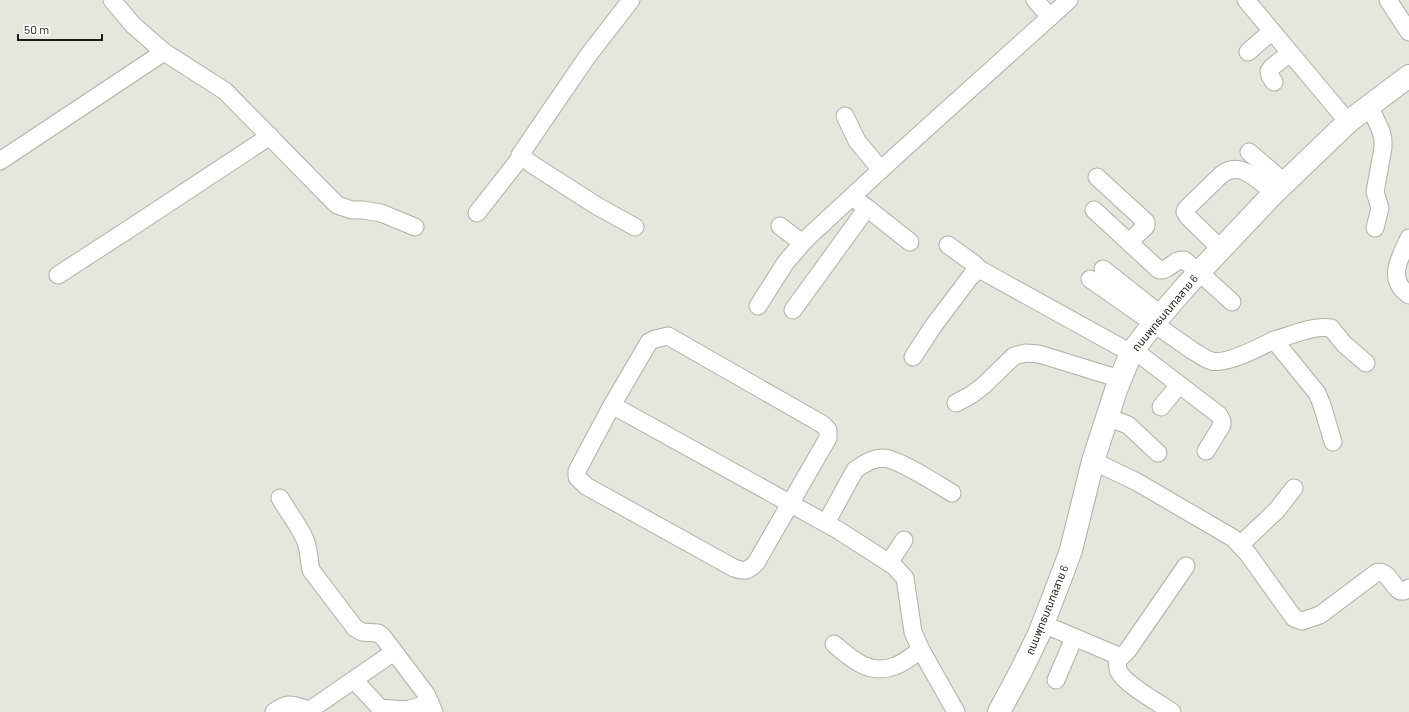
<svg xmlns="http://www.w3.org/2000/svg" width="1409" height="712" font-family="Barlow,'Noto Sans Thai',sans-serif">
  <rect width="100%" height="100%" fill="#e6e7dc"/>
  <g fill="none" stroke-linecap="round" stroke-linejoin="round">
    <g stroke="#aeafa5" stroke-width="19">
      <g id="minor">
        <path d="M112 0 133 25 164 52 225 91 337 205 352 210H363L381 213 415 227"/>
        <path d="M631 0 587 57 520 155 533 165 597 206 635 227"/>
        <path d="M1035 0 1050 17"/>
        <path d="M1246 0 1348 122"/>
        <path d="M1388 0 1409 32"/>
        <path d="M1248 52 1272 31"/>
        <path d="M1274 82 1270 76 1269 71 1272 67 1290 53"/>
        <path d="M1369 105 1381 131 1383 139V148L1375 192 1380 208 1375 228"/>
        <path d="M845 116 857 141 881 170"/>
        <path d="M1249 152 1285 183"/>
        <path d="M0 161 164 52"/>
        <path d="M1097 177 1146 222V226L1129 242"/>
        <path d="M867 208 910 242"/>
        <path d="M1094 210 1159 270C1169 271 1174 259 1184 260L1199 272 1232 302"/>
        <path d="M477 213 521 157"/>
        <path d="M780 226 802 243"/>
        <path d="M1409 238C1400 258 1386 279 1409 295"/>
        <path d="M948 245 973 263 979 269"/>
        <path d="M1221 249 1188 217 1185 212 1186 209 1221 175C1240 159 1259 181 1274 193"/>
        <path d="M1103 269 1161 315"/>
        <path d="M58 275 126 231 270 136"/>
        <path d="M1090 279 1193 351C1199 354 1206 360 1212 361 1226 365 1260 347 1274 340L1317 393 1322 405 1333 442"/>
        <path d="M758 306 786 262 806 239 898 154 1069 0"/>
        <path d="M793 310 867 208 852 197"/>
        <path d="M668 336 822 424 828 430V438L756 563C748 571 745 572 734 568L586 486 577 477V471L611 407 649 342 655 339Z"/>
        <path d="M1274 340C1291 336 1312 325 1331 328L1344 344 1366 363"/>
        <path d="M1134 350 1219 415 1222 421V425L1206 451"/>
        <path d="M913 357 934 325 971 276 979 269 1131 353"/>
        <path d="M956 403 971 395 983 386 1014 356 1026 353 1039 354 1120 379"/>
        <path d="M612 405 838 530 894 566 905 578 913 632 921 650 956 712"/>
        <path d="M1161 407 1179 385"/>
        <path d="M1107 417 1128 425 1158 453"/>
        <path d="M1093 461 1137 482 1233 538 1248 554 1294 618 1302 621 1320 615 1376 573C1388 569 1391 585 1400 591H1404L1409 588"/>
        <path d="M280 498C288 512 301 528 306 542 309 551 309 561 311 570L355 628 362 632 378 633 383 637 426 694 434 712"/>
        <path d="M826 523 855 470C863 464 873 458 883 458 899 459 937 484 952 493"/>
        <path d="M1240 545 1277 510 1294 488"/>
        <path d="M889 563 904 540"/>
        <path d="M1043 624 1121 657 1128 650 1186 566"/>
        <path d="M834 644C852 659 869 676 895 666 904 663 913 655 921 650"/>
        <path d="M1117 656C1117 662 1117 667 1119 672 1126 685 1159 703 1172 712"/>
        <path d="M354 680 380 708 406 710 430 703"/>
        <path d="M1056 680 1074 638"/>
        <path d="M274 712C290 701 292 705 309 710"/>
        <path d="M307 712 394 652"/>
      </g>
    </g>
    <g stroke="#aeafa5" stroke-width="24">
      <path id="major" d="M999 712 1021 671 1039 634 1063 572 1071 550 1093 461 1116 390 1131 353 1154 323 1187 285 1274 193 1348 122 1409 76"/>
    </g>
    <use href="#minor" stroke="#fff" stroke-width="17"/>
    <use href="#major" stroke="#fff" stroke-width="22"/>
  </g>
  <g text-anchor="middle" stroke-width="3" stroke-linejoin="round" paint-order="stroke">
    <g font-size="11" fill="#1c1d19" stroke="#fff">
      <text transform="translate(1165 313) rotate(-50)" y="4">ถนนพุทธมณฑลสาย 6</text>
      <text transform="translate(1047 610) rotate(-68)" y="4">ถนนพุทธมณฑลสาย 6</text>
    </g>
  </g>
  <path d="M18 34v6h84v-6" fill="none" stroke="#1c1d19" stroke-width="2"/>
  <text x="24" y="34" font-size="12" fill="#1c1d19" stroke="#ffffff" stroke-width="3" paint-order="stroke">50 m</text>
</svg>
